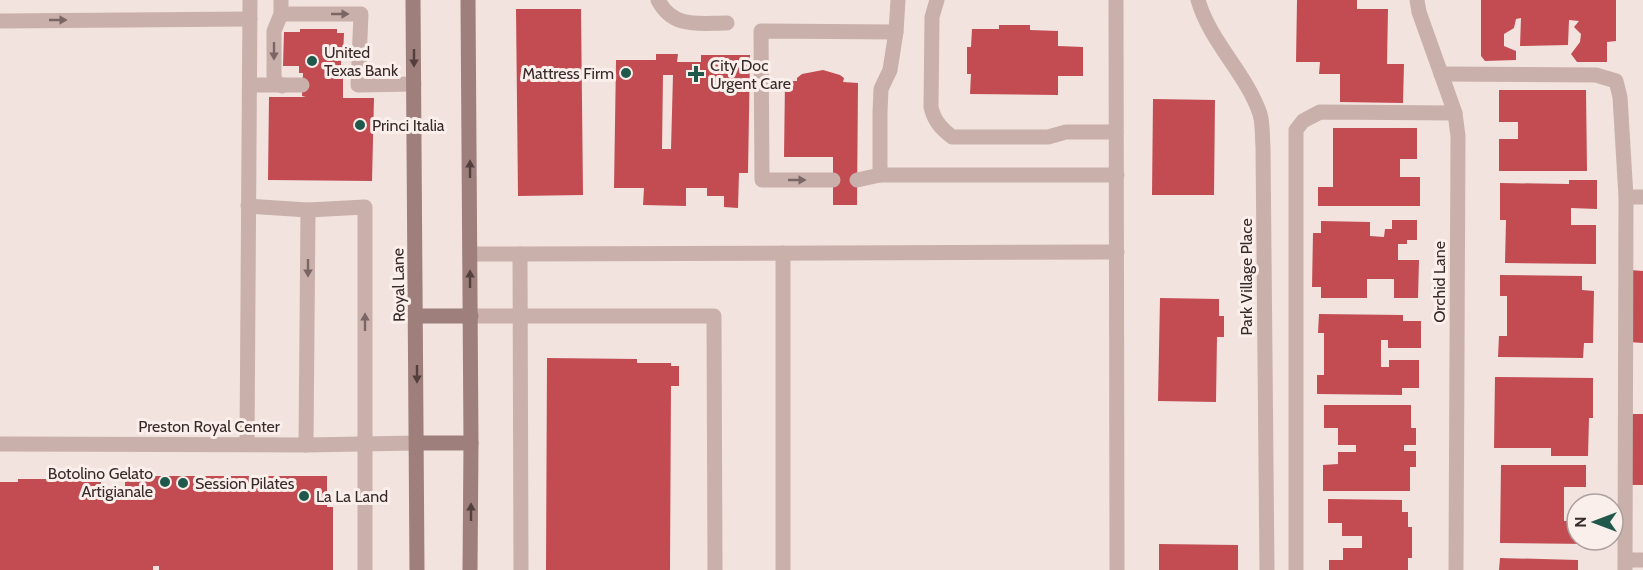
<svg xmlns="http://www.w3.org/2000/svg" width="1643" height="570" font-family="Cabin,sans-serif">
  <rect width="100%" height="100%" fill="#f2e3df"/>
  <g fill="#c34c52" fill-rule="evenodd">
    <path d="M1297 0H1357V9H1388L1387 64H1404L1403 103 1340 102V74H1319L1320 62H1296Z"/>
    <path d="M1481 0H1616V41L1607 42V62H1577L1571 54 1580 42 1581 34 1574 27 1579 21 1569 20 1568 45 1520 46 1521 18 1516 19 1514 28 1504 34V46L1516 51V60L1485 61 1481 56Z"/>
    <path d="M516 9H581L583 195 518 196Z"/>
    <path d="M999 25H1030V30L1058 31V46L1083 47V76H1058V95L970 94 971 74H967V47H971L972 29H999Z"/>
    <path d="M300 29H337V33H344L343 57H341V73H343V98H374L372 181 268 180 269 97H306L302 96 303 73H299V66H283L284 32H300Z"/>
    <path d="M656 54H678L677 62H701V55H750L748 173H739L738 208 724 207V196H707V188H686V206L643 205 644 188H614L616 60H656ZM663 75H673L671 149H662Z"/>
    <path d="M823 70 840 75 844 78 843 82 858 83 857 205H833V157H784L785 81H797V78L802 74Z"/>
    <path d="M1499 90H1586L1587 171H1499V139H1518V122H1499Z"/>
    <path d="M1153 99 1215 100 1214 195H1152Z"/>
    <path d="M1333 128H1417V159H1400V177H1420V206H1318V187H1333Z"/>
    <path d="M1569 180H1597V209L1571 208V225H1596V264L1505 263 1506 220H1500V183L1569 184Z"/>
    <path d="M1392 220H1417V240H1407V244H1398V260H1419L1418 298H1394V279H1367V298H1321V287H1312L1313 233H1321V221L1370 222V236L1384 237 1385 229H1392Z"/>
    <path d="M1630 270 1643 271V343L1629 342Z"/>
    <path d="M1500 275 1582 276V290L1594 291 1593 343H1584L1583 358 1498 357 1499 336H1507V296H1500Z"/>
    <path d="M1160 298 1219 299V316H1224V337H1217L1216 402 1158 401Z"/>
    <path d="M1319 314 1403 315V321H1421V348H1388V340H1381V367H1389V360H1419V388H1402V395L1317 394V375H1324V333H1318Z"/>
    <path d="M547 358 637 359V363H671V366H679V386H671L670 570H546Z"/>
    <path d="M1495 377 1593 378V418H1589L1588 456H1551V448H1494Z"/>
    <path d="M1324 405H1411V428H1416V445H1404V451H1416V467H1410V491H1323V465L1338 464V452H1356V445H1338V428H1324Z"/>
    <rect x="1631" y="414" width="12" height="71"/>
    <path d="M1501 465H1586V487H1564V521H1577V540H1588V544L1500 543Z"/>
    <path d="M151 476H327V507H333V570H159V566H153V570H0V482H18V479H82V482H101V489H125V481H151Z"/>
    <path d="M1328 499 1402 500V512H1408V527H1412V558H1408V570H1329V560H1343V548H1362V536H1342V523H1328Z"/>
    <path d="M1159 544 1238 545V570H1159Z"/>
    <path d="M1500 558 1578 560V570H1499Z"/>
  </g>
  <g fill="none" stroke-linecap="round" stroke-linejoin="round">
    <g stroke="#cab0ab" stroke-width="15">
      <path d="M281 0V14L274 31V75L275 81 282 86"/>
      <path d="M658 0C673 29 699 23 727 23"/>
      <path d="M898 0 896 32 890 70 881 89 880 112V175H1117"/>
      <path d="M937 0 932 17 931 107C934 121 941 128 952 137H1048L1066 132H1116"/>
      <path d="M1116 0 1117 570"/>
      <path d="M281 14H361L358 85 414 84"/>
      <path d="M0 21 250 19"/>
      <path d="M1441 74 1596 75 1616 81 1620 97 1626 197 1625 570"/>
      <path d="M250 85H302"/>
      <path d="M833 180H762L761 31 896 32"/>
      <path d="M857 180 880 175"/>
      <path d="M1626 197H1643"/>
      <path d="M248 206 308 210 365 207V570"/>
      <path d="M783 253V570"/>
      <path d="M470 254H520L521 570"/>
      <path d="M520 254 1117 252"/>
      <path d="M471 316H714L715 570"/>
      <path d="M0 444 306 445 417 443"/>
      <path d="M247 444 250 0"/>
      <path d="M306 445 308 210"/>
      <path d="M1626 560H1643"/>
      <path d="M1296 570V130L1303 121 1320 112 1455 113"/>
    </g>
    <g stroke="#cab0ab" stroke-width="15">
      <path d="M1198 0C1210 42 1246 73 1260 114 1263 124 1262 136 1263 147L1267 570"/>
      <path d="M1417 0 1419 12 1455 113 1458 136 1456 570"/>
    </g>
    <g stroke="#9e7f7c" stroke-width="15">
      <path d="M413 0 417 570"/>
      <path d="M468 0 471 443 470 570"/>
      <path d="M416 316H471"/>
      <path d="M417 443H471"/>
    </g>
  </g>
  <defs><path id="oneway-solid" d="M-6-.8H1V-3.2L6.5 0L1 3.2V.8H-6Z" transform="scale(1.5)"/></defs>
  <g fill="#7a6664">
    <use href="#oneway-solid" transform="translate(340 14)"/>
    <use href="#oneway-solid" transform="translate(58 20)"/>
    <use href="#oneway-solid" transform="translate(274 51) rotate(90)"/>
    <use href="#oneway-solid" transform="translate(797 180)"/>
    <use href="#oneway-solid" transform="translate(308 268) rotate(90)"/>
    <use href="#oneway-solid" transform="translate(365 322) rotate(-90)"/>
  </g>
  <g fill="#523f3e">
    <use href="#oneway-solid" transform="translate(414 58) rotate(90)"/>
    <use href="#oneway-solid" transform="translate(470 169) rotate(-90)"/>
    <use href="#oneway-solid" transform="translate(470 279) rotate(-90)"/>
    <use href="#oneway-solid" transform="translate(417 374) rotate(90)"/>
    <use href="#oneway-solid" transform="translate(471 512) rotate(-90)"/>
  </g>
  <g fill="#20594c" stroke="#faefeb" stroke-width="2">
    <circle cx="312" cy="61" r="6"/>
    <circle cx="626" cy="73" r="6"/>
    <path d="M693 65h6v6h6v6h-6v6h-6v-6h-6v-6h6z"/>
    <circle cx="360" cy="125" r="6"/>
    <circle cx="165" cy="482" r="6"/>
    <circle cx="183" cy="483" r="6"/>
    <circle cx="304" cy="496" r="6"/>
  </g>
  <g text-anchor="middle" stroke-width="6" stroke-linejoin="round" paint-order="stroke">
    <g font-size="16" fill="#382a2a" stroke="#faefeb" text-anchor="start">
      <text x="324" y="58">United<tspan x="324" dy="18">Texas Bank</tspan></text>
      <text x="710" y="71">City Doc<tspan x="710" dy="18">Urgent Care</tspan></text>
      <text x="614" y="79" text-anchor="end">Mattress Firm</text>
      <text x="372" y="131">Princi Italia</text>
      <text x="153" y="479" text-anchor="end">Botolino Gelato<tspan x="153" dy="18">Artigianale</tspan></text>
      <text x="195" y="489">Session Pilates</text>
      <text x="316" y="502">La La Land</text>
    </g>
    <g font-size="16" fill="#382a2a" stroke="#faefeb">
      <text transform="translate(1246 277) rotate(-90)" y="6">Park Village Place</text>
      <text transform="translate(1439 282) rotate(-90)" y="6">Orchid Lane</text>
      <text transform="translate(398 285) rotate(-91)" y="6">Royal Lane</text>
      <text x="209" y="432">Preston Royal Center</text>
    </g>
  </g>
  <g transform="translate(1595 522) rotate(270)"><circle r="28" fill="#faefeb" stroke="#aca09e" stroke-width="1.5"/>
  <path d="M0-4.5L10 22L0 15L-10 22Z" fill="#20594c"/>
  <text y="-9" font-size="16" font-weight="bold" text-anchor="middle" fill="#382a2a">N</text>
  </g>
</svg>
